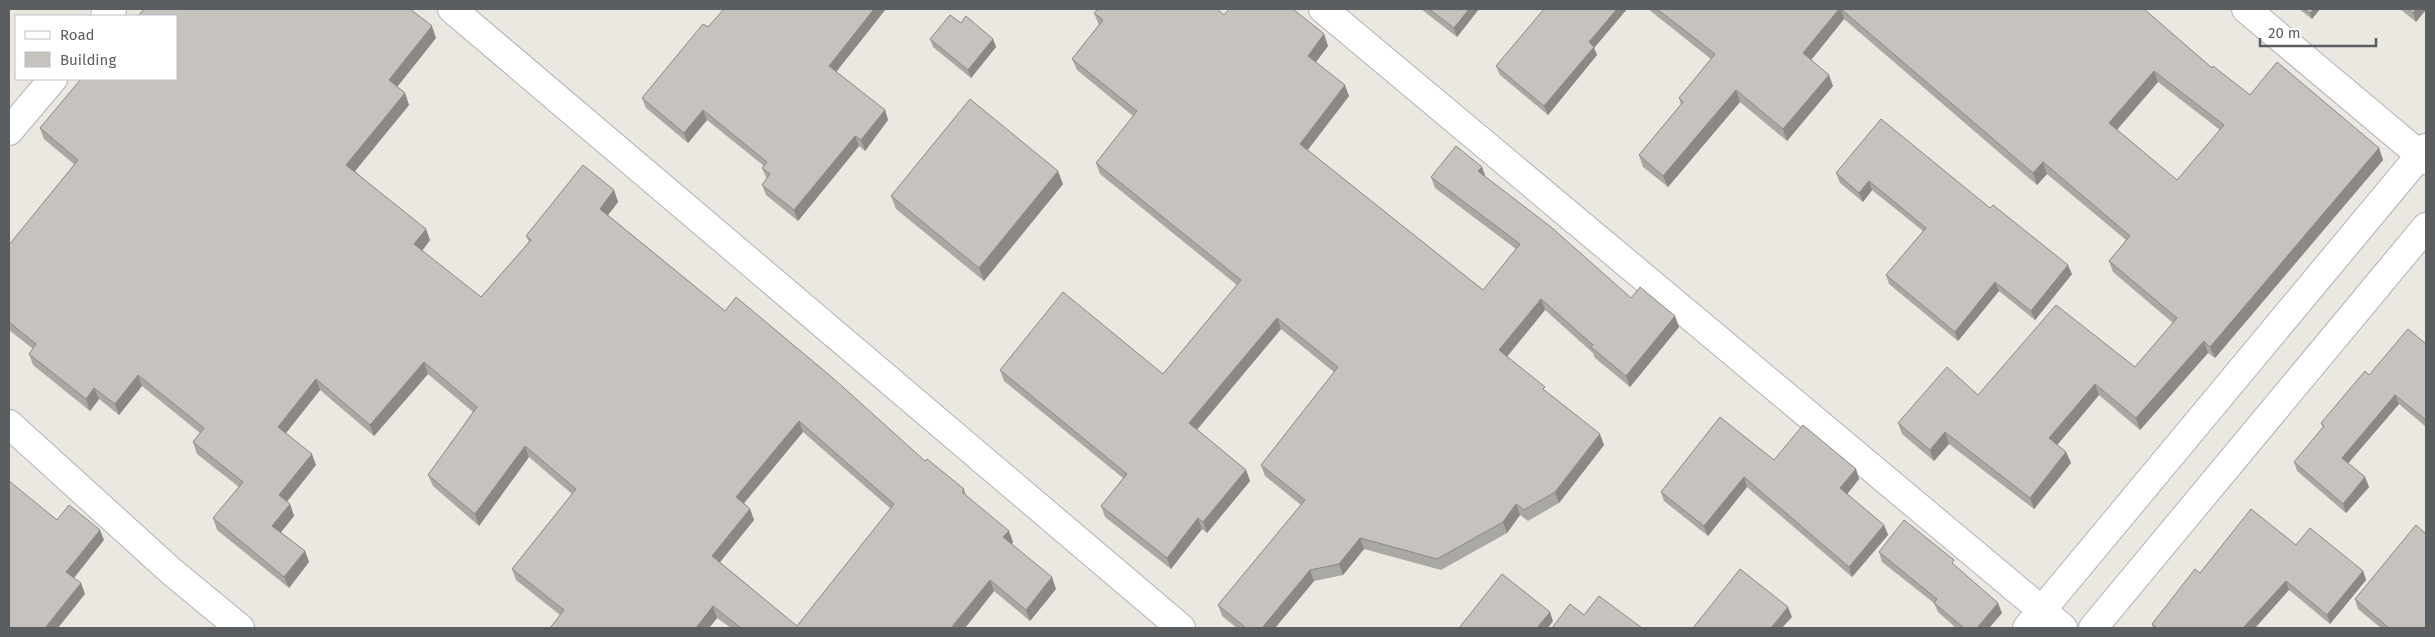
<svg xmlns="http://www.w3.org/2000/svg" width="2435" height="637" font-family="'Fira Sans',sans-serif">
  <rect width="100%" height="100%" fill="#ebe8e2"/>
  <g fill="none" stroke-linecap="round" stroke-linejoin="round">
    <g stroke="#afb2b6" stroke-width="30">
      <g id="street">
        <path d="M452 9 1181 628"/>
        <path d="M1323 9 2063 628"/>
        <path d="M2246 9 2426 160"/>
        <path d="M105 16 112 9"/>
        <path d="M9 131 53 79"/>
        <path d="M9 424 172 572 240 628"/>
      </g>
    </g>
    <g stroke="#aeb2b5" stroke-width="30">
      <g id="secondary">
        <path d="M2027 628 2426 148"/>
        <path d="M2093 628 2426 227"/>
      </g>
    </g>
    <use href="#street" stroke="#fff" stroke-width="28"/>
    <use href="#secondary" stroke="#fff" stroke-width="28"/>
  </g>
  <g fill="#aaa8a3" fill-rule="evenodd">
    <path d="M1421 9H1479L1457 37Z"/>
    <path d="M1552 9H1627L1594 48 1597 55 1548 115 1500 75 1496 66Z"/>
    <path d="M1648 9H2144L2212 68 2250 95 2379 148 2383 160 2215 358 2208 353 2140 430 2099 395 2057 445 2066 452 2071 463 2034 509 1949 444 1934 461 1902 434 1898 423 1978 395 2135 367 2173 323 2113 272 2109 261 2126 240 2047 174 2037 185 1844 19 1811 60 1833 86 1787 141 1740 102 1668 187 1643 167 1639 155 1681 105 1679 98 1711 59ZM2158 82 2220 130 2177 180 2117 130Z"/>
    <path d="M2299 9H2320L2312 19Z"/>
    <path d="M2400 9H2426L2416 22Z"/>
    <path d="M1094 13 1224 15 1324 34 1328 46 1316 62 1349 96 1307 150 1483 290 1516 249 1435 188 1431 177H1485L1631 298 1675 316 1679 327 1630 387 1595 358 1593 353 1545 310 1507 357 1604 445 1559 503 1528 521 1520 515 1507 533 1441 570 1364 549 1343 575 1314 581 1275 628H1237L1222 616 1218 605 1301 505 1265 476 1261 465 1334 372 1281 329 1197 430 1246 470 1250 481 1207 533 1202 529 1171 569 1105 517 1101 506 1123 478 1004 381 1000 370 1163 374 1237 285 1100 174 1096 163 1133 116 1077 70 1072 59 1099 25Z"/>
    <path d="M708 27 836 72 885 110 888 120 865 151 859 146 798 221 766 195 762 185 767 179 762 168 764 166 707 120 688 143 646 108 642 98Z"/>
    <path d="M436 38 397 87 405 93 409 105 355 171 430 240 422 251 481 297 529 242 526 236 614 190 618 202 608 215 725 311 925 461 964 489 966 495 1013 542 1012 544 1056 589 1030 621 994 591 965 628H731L717 618 709 628H550L560 615 516 580 512 569 572 494 529 457 479 526 433 486 428 475 473 412 428 374 374 436 320 390 286 433 316 465 287 502 290 504 294 516 281 532 305 551 309 562 289 588 217 530 213 518 239 487 197 454 193 442 200 433 142 386 119 415 99 399 90 411 33 365 29 354 33 349 9 330V245L75 165 44 139 40 128 86 80ZM803 432 891 509 797 626 720 562 754 520 750 509 744 503Z"/>
    <path d="M930 39H993L996 47 971 78 933 47Z"/>
    <path d="M1836 173 1990 208 2072 274 2035 320 1999 291 1958 341 1889 284 1886 275 1923 231 1872 190 1863 202 1840 183Z"/>
    <path d="M1063 184 984 281 896 209 891 196Z"/>
    <path d="M2426 344V427L2399 404 2348 463 2365 477 2369 487 2346 513 2297 471 2294 462 2323 428 2321 423 2369 375Z"/>
    <path d="M1774 460 1856 469 1859 479 1847 494 1884 525 1888 535 1852 577 1747 487 1708 536 1664 501 1661 492Z"/>
    <path d="M2296 545 2363 571 2366 580 2330 624 2289 590 2255 628H2153L2152 624 2200 573Z"/>
    <path d="M1879 552 1956 566 2002 613 1989 628H1956L1938 612 1934 603 1882 562Z"/>
    <path d="M2355 599 2426 628H2381L2358 609Z"/>
  </g>
  <g fill="#8b8885">
    <path d="M874 9H886L833 76 829 66Z"/>
    <path d="M1469 9H1479L1457 37 1454 28Z"/>
    <path d="M1617 9H1627L1594 48 1597 55 1548 115 1544 106 1589 42Z"/>
    <path d="M1839 9H1841L1844 19 1807 65 1803 53Z"/>
    <path d="M2314 9H2320L2312 19 2310 13Z"/>
    <path d="M2416 9H2426V10L2416 22 2413 13Z"/>
    <path d="M432 26 436 38 393 92 389 80Z"/>
    <path d="M1324 34 1328 46 1312 67 1308 56Z"/>
    <path d="M993 39 996 47 971 78 968 70Z"/>
    <path d="M2154 71 2158 82 2113 134 2109 123Z"/>
    <path d="M1829 75 1833 86 1787 141 1783 129Z"/>
    <path d="M1345 85 1349 96 1304 155 1300 144Z"/>
    <path d="M1736 90 1740 102 1668 187 1663 176Z"/>
    <path d="M405 93 409 105 351 176 346 165Z"/>
    <path d="M703 110 707 120 688 143 684 133Z"/>
    <path d="M885 110 888 120 865 151 861 140Z"/>
    <path d="M855 136 859 146 798 221 794 210Z"/>
    <path d="M2379 148 2383 160 2215 358 2210 347Z"/>
    <path d="M2043 162 2047 174 2037 185 2033 173Z"/>
    <path d="M1482 167 1486 178 1478 171Z"/>
    <path d="M1058 171 1063 184 984 281 979 268Z"/>
    <path d="M1869 181 1872 190 1863 202 1859 193Z"/>
    <path d="M614 190 618 202 604 220 600 209Z"/>
    <path d="M426 229 430 240 418 256 414 244Z"/>
    <path d="M2068 265 2072 274 2035 320 2031 311Z"/>
    <path d="M1995 282 1999 291 1958 341 1955 332Z"/>
    <path d="M1541 299 1545 310 1503 361 1499 350Z"/>
    <path d="M1675 316 1679 327 1630 387 1626 376Z"/>
    <path d="M1277 318 1281 329 1193 434 1189 423Z"/>
    <path d="M2204 341 2208 353 2140 430 2136 418Z"/>
    <path d="M424 362 428 374 374 436 370 425Z"/>
    <path d="M138 375 142 386 119 415 115 404Z"/>
    <path d="M316 379 320 390 282 438 278 427Z"/>
    <path d="M2095 384 2099 395 2053 450 2049 438Z"/>
    <path d="M94 388 99 399 90 411 86 399Z"/>
    <path d="M2395 395 2399 404 2345 467 2342 458Z"/>
    <path d="M799 421 803 432 740 508 736 497Z"/>
    <path d="M1945 432 1949 444 1934 461 1930 450Z"/>
    <path d="M1600 434 1604 445 1559 503 1555 492Z"/>
    <path d="M525 446 529 457 479 526 475 514Z"/>
    <path d="M2066 452 2071 463 2034 509 2030 498Z"/>
    <path d="M312 454 316 465 283 506 279 495Z"/>
    <path d="M1856 469 1859 479 1844 498 1840 488Z"/>
    <path d="M1246 470 1250 481 1207 533 1203 522Z"/>
    <path d="M1744 477 1747 487 1708 536 1704 526Z"/>
    <path d="M2365 477 2369 487 2346 513 2343 504Z"/>
    <path d="M290 504 294 516 277 537 272 526Z"/>
    <path d="M1516 504 1520 515 1507 533 1503 522Z"/>
    <path d="M750 509 754 520 716 567 712 556Z"/>
    <path d="M1198 518 1202 529 1171 569 1167 558Z"/>
    <path d="M1884 525 1888 535 1852 577 1849 567Z"/>
    <path d="M100 530 104 540 70 583 66 572Z"/>
    <path d="M1009 531 1013 542 1008 549 1003 537Z"/>
    <path d="M1360 538 1364 549 1343 575 1339 564Z"/>
    <path d="M305 551 309 562 289 588 284 577Z"/>
    <path d="M1310 570 1314 581 1275 628H1262Z"/>
    <path d="M2363 571 2366 580 2330 624 2327 615Z"/>
    <path d="M1052 577 1056 589 1030 621 1026 610Z"/>
    <path d="M990 580 994 591 965 628H951Z"/>
    <path d="M2286 581 2289 590 2255 628H2243Z"/>
    <path d="M81 583 85 594 58 628H45Z"/>
    <path d="M1998 603 2002 613 1989 628H1977Z"/>
    <path d="M713 606 717 618 709 628H696Z"/>
    <path d="M1788 607 1792 617 1782 628H1771Z"/>
    <path d="M1550 612 1553 621 1548 628H1537Z"/>
  </g>
  <g fill="#c6c3be" stroke="#8b8885" fill-rule="evenodd">
    <path d="M144 9H410L432 26 389 80 405 93 346 165 426 229 414 244 481 297 531 240 526 236 583 165 614 190 600 209 725 311 736 297 834 379 925 461 927 459 964 489 962 492 1009 531 1003 537 1052 577 1026 610 990 580 951 628H741L713 606 696 628H550L564 610 512 569 576 489 525 446 475 514 428 475 477 407 424 362 370 425 316 379 278 427 312 454 279 495 290 504 272 526 305 551 284 577 213 518 243 482 193 442 204 428 138 375 115 404 94 388 86 399 29 354 36 344 9 322V245L78 160 40 128 81 79H84L86 80 87 79H176V16H138ZM799 421 894 504 797 626 712 556 750 509 736 497Z"/>
    <path d="M724 9H874L829 66 885 110 861 140 855 136 794 210 762 185 770 174 762 168 767 162 703 110 684 133 642 98 703 24 708 27Z"/>
    <path d="M1098 9H1217L1224 15 1229 9H1293L1324 34 1308 56 1345 85 1300 144 1483 290 1520 244 1431 177 1456 146 1482 167 1478 171 1551 227 1631 298 1640 287 1675 316 1626 376 1591 347 1593 345 1541 299 1499 350 1545 387 1543 389 1600 434 1555 492 1524 510 1516 504 1503 522 1437 559 1360 538 1339 564 1310 570 1262 628H1246L1218 605 1305 500 1261 465 1338 367 1277 318 1189 423 1246 470 1203 522 1198 518 1167 558 1101 506 1127 474 1000 370 1063 292 1163 374 1241 280 1096 163 1137 111 1072 59 1103 20 1094 13Z"/>
    <path d="M1429 9H1469L1454 28Z"/>
    <path d="M1544 9H1549L1551 10 1552 9H1617L1589 42 1594 47 1544 106 1496 66Z"/>
    <path d="M1657 9H1839L1803 53 1829 75 1783 129 1736 90 1663 176 1639 155 1683 102 1679 98 1715 54Z"/>
    <path d="M1841 9H2144L2212 68 2213 66 2250 95 2277 62 2379 148 2210 347 2204 341 2136 418 2095 384 2049 438 2066 452 2030 498 1945 432 1930 450 1898 423 1947 367 1978 395 2056 305 2135 367 2177 318 2109 261 2130 236 2043 162 2033 173ZM2154 71 2224 125 2177 180 2109 123Z"/>
    <path d="M2304 9H2314L2310 13Z"/>
    <path d="M2408 9H2416L2413 13Z"/>
    <path d="M950 15 961 23 966 16 993 39 968 70 930 39Z"/>
    <path d="M970 99 1058 171 979 268 891 196Z"/>
    <path d="M1881 119 1990 208 1993 205 2068 265 2031 311 1995 282 1955 332 1886 275 1926 228 1869 181 1859 193 1836 173Z"/>
    <path d="M2408 329 2426 344V420L2395 395 2342 458 2365 477 2343 504 2294 462 2324 426 2321 423 2365 371 2369 375Z"/>
    <path d="M1720 417 1774 460 1803 425 1856 469 1840 488 1884 525 1849 567 1744 477 1704 526 1661 492Z"/>
    <path d="M9 481 57 520 69 505 100 530 66 572 81 583 45 628H9Z"/>
    <path d="M2251 509 2296 545 2310 528 2363 571 2327 615 2286 581 2243 628H2157L2152 624 2195 569 2200 573Z"/>
    <path d="M1904 520 1954 560 1952 563 1998 603 1977 628H1964L1934 603 1937 599 1879 552Z"/>
    <path d="M2416 525 2426 534V628H2389L2355 599Z"/>
    <path d="M1740 569 1788 607 1771 628H1693Z"/>
    <path d="M1502 574 1550 612 1537 628H1459Z"/>
    <path d="M1599 596 1642 628H1552L1570 604 1584 615Z"/>
  </g>
  <rect width="2435" height="637" fill="none" stroke="#5a5e61" stroke-width="20"/>
  <rect x="15" y="15" width="162" height="65" fill="#ffffff" stroke="#bdbfc0"/>
  <rect x="25" y="31" width="25" height="8" fill="#ffffff" stroke="#bdbfc0"/>
  <text x="60" y="40" font-size="15" fill="#5a5e61">Road</text>
  <rect x="25" y="52" width="25" height="15" fill="#c6c3be" stroke="#bdbfc0"/>
  <text x="60" y="65" font-size="15" fill="#5a5e61">Building</text>
  <path d="M2260 38v8h116v-8" fill="none" stroke="#5a5e61" stroke-width="2.5"/>
  <text x="2268" y="38" font-size="15" fill="#5a5e61" stroke="#ffffff" stroke-width="4" paint-order="stroke">20 m</text>
</svg>
